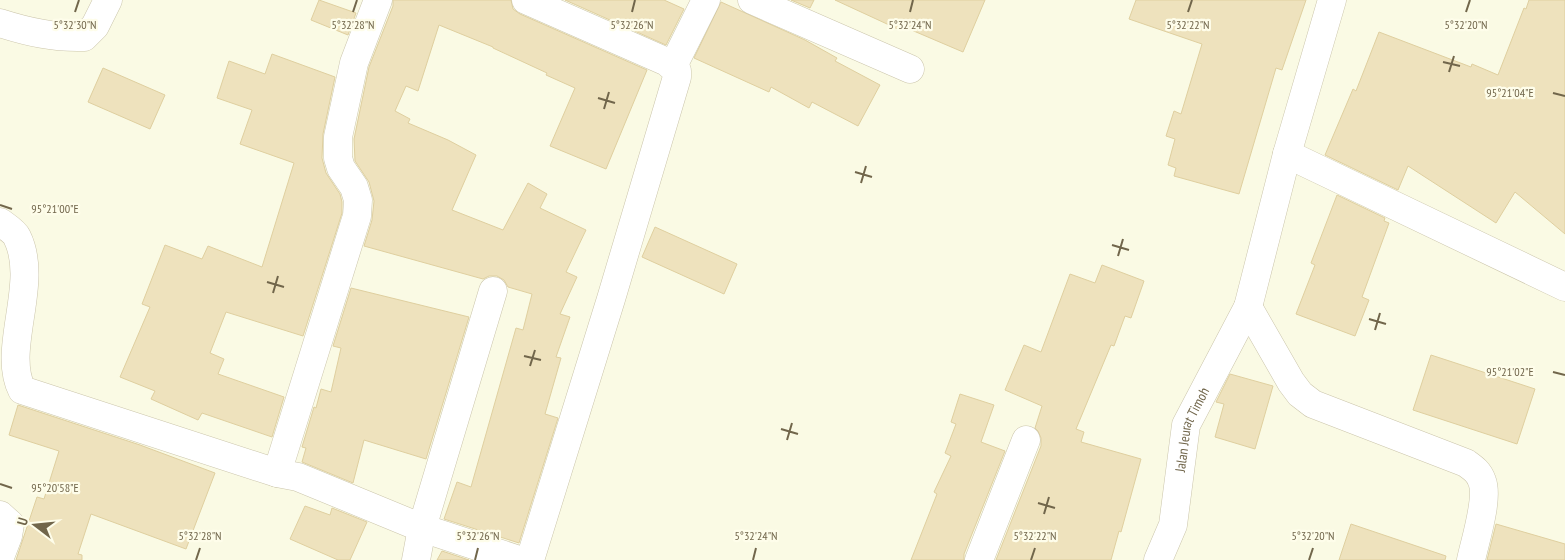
<svg xmlns="http://www.w3.org/2000/svg" width="1565" height="560" font-family="'PT Sans Narrow',sans-serif">
  <rect width="100%" height="100%" fill="#fafae4"/>
  <g fill="#eee2bd" stroke="#dfcf9f">
    <path d="M319 0 356 13 348 35 311 20Z"/>
    <path d="M393 0H511L513 9 520 14 647 70 606 169 550 146 575 88 546 75 547 73 493 48V47L439 25 418 91 406 86 395 111 410 119 408 123 448 140 476 155 452 210 503 230 528 183 547 194 540 208 586 230 566 272 577 277 560 314 570 317 556 357 561 358 545 414 558 418 519 543 444 519 457 482 471 487 516 328 523 330 532 294 508 287 504 280 497 276H489L483 279 364 246 372 220 374 201 369 182 355 161 354 139 369 67 393 6Z"/>
    <path d="M565 0H664L684 9 666 45Z"/>
    <path d="M791 0H814L810 8Z"/>
    <path d="M835 0H985L963 52 902 26 900 30Z"/>
    <path d="M1136 0H1306L1282 70 1276 68 1239 194 1174 176 1176 168 1168 165 1175 139 1166 136 1174 111 1181 114 1202 44 1129 19Z"/>
    <path d="M1529 0H1565V234L1515 192 1496 223 1408 166 1398 190 1325 155 1353 89 1356 91 1379 32 1471 67 1472 64 1498 75 1524 8 1526 9Z"/>
    <path d="M721 2 805 40 837 58 835 61 880 85 858 126 812 102 809 108 771 87 769 92 694 58Z"/>
    <path d="M272 54 335 77 323 134 322 158 326 173 340 194 342 202V213L303 336 226 312 210 353 224 359 218 374 284 397 272 437 202 413 198 420 151 399 155 391 120 377 150 307 142 304 165 245 202 259 208 246 262 267 294 163 240 144 252 110 217 98 229 61 265 74Z"/>
    <path d="M103 68 165 95 150 129 88 102Z"/>
    <path d="M1337 195 1385 218 1384 221 1389 223 1362 297 1369 300 1355 336 1296 314 1315 265 1311 263Z"/>
    <path d="M655 227 737 264 724 294 642 257Z"/>
    <path d="M1102 265 1144 281 1131 318 1125 316 1114 346 1111 345 1076 429 1084 432 1081 442 1141 459 1121 532 1119 531 1111 560H996L1041 446V438L1038 431 1035 428 1042 406 1005 390 1024 345 1041 352 1070 274 1095 283Z"/>
    <path d="M351 288 469 317 426 459 364 440 353 483 302 462 306 448 302 447 314 407 316 408 321 389 331 392 341 348 333 346Z"/>
    <path d="M1431 355 1535 389 1517 444 1413 410Z"/>
    <path d="M1230 374 1273 386 1255 449 1215 437 1224 404 1216 402Z"/>
    <path d="M960 394 994 405 981 442 1005 451 964 554V560H911L937 494 934 492 951 456 945 453 956 424 951 422Z"/>
    <path d="M18 405 140 445 215 473 186 549 91 514 78 554 82 555V560H16L37 497 44 499 59 451 9 435Z"/>
    <path d="M305 506 330 515 332 508 367 522 350 560H338L290 539Z"/>
    <path d="M1351 524 1446 556 1445 560H1339Z"/>
    <path d="M1496 524 1565 544V560H1487Z"/>
    <path d="M442 551 469 560H437Z"/>
  </g>
  <g fill="none" stroke-linecap="round" stroke-linejoin="round">
    <g stroke="#cbc5ab" stroke-width="29">
      <g id="minor">
        <path d="M526 0 667 62 677 71V77L611 299 530 560"/>
        <path d="M752 0 910 69"/>
        <path d="M0 23C28 32 54 38 84 37L95 26 108 0"/>
        <path d="M673 66 706 0"/>
        <path d="M1287 154 1565 287"/>
        <path d="M0 222C5 226 14 231 17 237 40 283 1 349 22 390L277 473 298 477 422 528 519 560"/>
        <path d="M1248 307 1291 382 1300 394 1313 404 1466 463C1473 468 1479 472 1482 481 1489 498 1475 541 1471 560"/>
        <path d="M277 473 357 216 358 200 354 187 341 168 338 158V137L354 63 378 0"/>
        <path d="M0 515 10 524 8 536 0 557"/>
        <path d="M416 560 422 528 493 291"/>
        <path d="M979 560 1026 440"/>
        <path id="s1" d="M1158 560 1173 525 1186 425 1248 307 1287 154 1332 0"/>
      </g>
    </g>
    <use href="#minor" stroke="#fff" stroke-width="28"/>
  </g>
  <path fill="none" stroke="#71664b" stroke-width="2" d="M75 12 79 0M353 12 357 0M632 12 635 0M910 12 913 0M1188 12 1192 0M1466 12 1470 0M1443 62 1460 66M1449 72 1454 56M1553 93 1565 96M598 98 615 103M604 109 609 92M855 172 872 177M861 183 866 166M0 205 12 209M1112 245 1129 250M1118 256 1123 239M267 282 284 287M273 293 278 276M1369 319 1386 324M1375 330 1380 313M524 356 541 360M530 366 535 350M1553 372 1565 375M781 429 798 434M787 440 792 423M0 484 12 488M1038 503 1055 508M1044 514 1049 497M196 560 200 548M475 560 478 548M753 560 756 548M1031 560 1035 548M1309 560 1313 548"/>
  <g text-anchor="middle" stroke-width="4.5" stroke-linejoin="round" paint-order="stroke">
    <g font-size="14" fill="#71664b" stroke="#fefdea">
      <text dy="5" stroke="none"><textPath href="#s1" startOffset="136">Jalan Jeurat Timoh</textPath></text>
    </g>
  </g>
  <g font-size="12" text-anchor="middle" fill="#71664b" stroke="#fefdea" stroke-width="4.5" stroke-linejoin="round" paint-order="stroke">
    <text x="75" y="29">5°32'30"N</text>
    <text x="353" y="29">5°32'28"N</text>
    <text x="632" y="29">5°32'26"N</text>
    <text x="910" y="29">5°32'24"N</text>
    <text x="1188" y="29">5°32'22"N</text>
    <text x="1466" y="29">5°32'20"N</text>
    <text x="1510" y="97">95°21'04"E</text>
    <text x="55" y="213">95°21'00"E</text>
    <text x="1510" y="376">95°21'02"E</text>
    <text x="55" y="492">95°20'58"E</text>
    <text x="200" y="540">5°32'28"N</text>
    <text x="478" y="540">5°32'26"N</text>
    <text x="756" y="540">5°32'24"N</text>
    <text x="1035" y="540">5°32'22"N</text>
    <text x="1313" y="540">5°32'20"N</text>
  </g>
  <g transform="translate(35 525) rotate(286)" stroke="#fefdea" stroke-width="4" paint-order="stroke">
  <path d="M0-4L9 19L0 12L-9 19Z" fill="#71664b"/>
  <text y="-8" font-size="14" font-weight="bold" text-anchor="middle" fill="#71664b">U</text>
  </g>
</svg>
